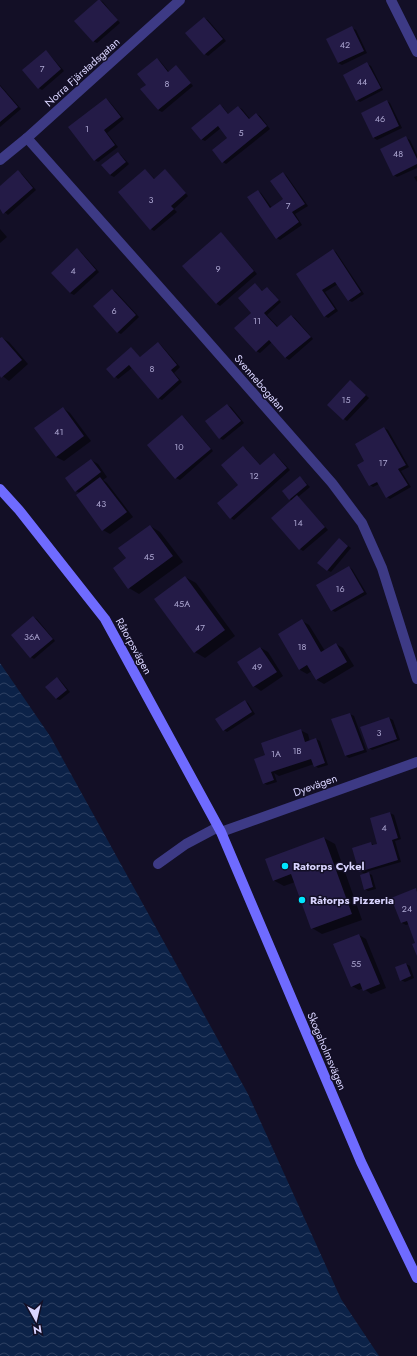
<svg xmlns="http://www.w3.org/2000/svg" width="417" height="1356" font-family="Jost,sans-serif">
  <defs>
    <pattern id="water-waves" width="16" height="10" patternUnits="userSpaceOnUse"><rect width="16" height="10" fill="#0c2248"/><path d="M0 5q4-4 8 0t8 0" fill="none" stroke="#2f4163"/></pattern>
  </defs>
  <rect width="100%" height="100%" fill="#130f26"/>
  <path fill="url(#water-waves)" d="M0 663 50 736 248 1094 341 1299 379 1356H0Z"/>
  <g fill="#0007">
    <path d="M99 0 103 2 120 23 97 43 93 41Z"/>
    <path d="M204 18 208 20 226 41 208 56 205 54 187 33Z"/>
    <path d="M352 28 356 30 367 53 342 65 338 63Z"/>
    <path d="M46 52 49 54 64 71 42 90 39 88Z"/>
    <path d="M157 59 160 61 169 72 176 67 179 69 193 86 162 112 158 110 142 89 147 85Z"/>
    <path d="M367 64 371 66 383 90 360 102 357 100Z"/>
    <path d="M0 85 21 109 0 127Z"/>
    <path d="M106 99 109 101 124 119 107 133 118 147 98 162 95 160Z"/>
    <path d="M387 101 390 103 402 128 377 140 374 138 362 113Z"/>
    <path d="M220 105 223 107 229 115 238 107 242 109 250 119 256 114 260 116 270 129 226 164 223 162 213 151 229 138 221 128 205 141 201 139Z"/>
    <path d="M406 138 410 140 417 155V168L397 177 394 175Z"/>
    <path d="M118 153 121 155 129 164 114 177 110 175 103 165Z"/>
    <path d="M145 170 155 179 168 173 188 196 174 209 177 212 154 231 151 229Z"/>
    <path d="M18 172 22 174 36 190 8 215 0 208V187Z"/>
    <path d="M283 173 286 175 308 206 295 214 302 225 280 240 277 238 258 191 261 193 272 208 284 200Z"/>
    <path d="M417 176V182L414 177Z"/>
    <path d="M0 229 7 237 0 243Z"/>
    <path d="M224 236 257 274 220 306 217 304 184 266Z"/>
    <path d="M77 250 81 252 99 272 74 295 70 293Z"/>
    <path d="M333 250 336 252 364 294 352 302 348 300 338 284 325 292 338 311 328 318 325 316 297 274Z"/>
    <path d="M255 285 263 291 267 288 270 290 281 302 267 315 278 327 292 316 295 318 313 339 289 360 286 358 272 342 260 353 256 351 253 313Z"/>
    <path d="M113 290 116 292 139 317 121 334 117 332Z"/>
    <path d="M2 338 9 342 28 364 9 381 0 374V340Z"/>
    <path d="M158 343 161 345 180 367 174 373 182 382 162 400 158 398 132 368 118 379 108 369 131 348 141 358Z"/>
    <path d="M354 384 369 398 347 421 344 419Z"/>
    <path d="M227 405 231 407 244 423 223 440 220 438Z"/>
    <path d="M63 408 70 413 91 441 64 461 56 457Z"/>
    <path d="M182 416 185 418 213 451 180 480 176 478Z"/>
    <path d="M384 428 388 430 409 467 401 471 411 487 390 499 387 497 379 484 373 487 370 485 366 461Z"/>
    <path d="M243 447 246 449 261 466 274 454 277 456 290 470 234 520 231 518 240 485Z"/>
    <path d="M91 460 98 464 107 477 103 480 107 483 133 517 110 534 103 530 80 493 76 491Z"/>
    <path d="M300 477 310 487 298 497 328 530 303 551 300 549 292 501 283 492Z"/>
    <path d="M150 526 160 532 183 562 139 594 129 588 127 558Z"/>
    <path d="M342 541 351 548 331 572 327 570Z"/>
    <path d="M349 567 352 569 367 594 335 612 332 610Z"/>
    <path d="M185 577 196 583 235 636 205 658 195 652Z"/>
    <path d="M33 617 37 619 55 641 34 659 31 657Z"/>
    <path d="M302 621 309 625 325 651 336 644 343 648 354 666 324 684 317 680 312 671 307 674 300 670 279 634Z"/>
    <path d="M261 648 268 652 283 676 261 691 254 686Z"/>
    <path d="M57 678 60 680 70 692 60 700 56 699Z"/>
    <path d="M245 701 248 703 255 714 227 732 224 730Z"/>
    <path d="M350 714 354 716 367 752 349 758 346 756 333 720Z"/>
    <path d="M389 718 393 720 400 740 372 750 369 748 361 728Z"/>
    <path d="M300 730 308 734 310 742 316 739 320 741 328 765 318 768 314 764 279 776 274 773 277 782 267 785 264 783 265 757Z"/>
    <path d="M390 813 394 815 401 839 395 841 401 862 366 872 372 875 376 889 368 891 365 889V874L360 871 371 843 375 846 379 845Z"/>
    <path d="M324 838 335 844 362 920 322 934 312 928 295 882 284 886 273 880Z"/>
    <path d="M415 889 417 890V953V943L409 924 406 925 402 923 393 898Z"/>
    <path d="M359 935 366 939 386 988 371 994 363 988 359 990 352 986Z"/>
    <path d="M406 964 410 966 414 978 405 982 401 980Z"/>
  </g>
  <g fill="#241b47">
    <path d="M98 0H100L118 20 93 42 74 21Z"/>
    <path d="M204 17 223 39 204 55 185 33Z"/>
    <path d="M352 26 364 51 338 63 326 39Z"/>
    <path d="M46 50 61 69 38 89 22 70Z"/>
    <path d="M157 58 168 72 176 65 191 83 158 110 140 89 146 85 137 74Z"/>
    <path d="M367 62 381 88 356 101 343 75Z"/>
    <path d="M0 86 18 107 0 122Z"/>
    <path d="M106 98 121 117 104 130 115 145 94 161 68 127Z"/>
    <path d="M387 100 399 126 373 138 361 113Z"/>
    <path d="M220 104 228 114 238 106 249 119 256 113 267 126 222 163 212 150 227 138 218 126 201 140 191 128Z"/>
    <path d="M406 136 417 159V164L393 176 380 149Z"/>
    <path d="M118 152 126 162 110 175 101 165Z"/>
    <path d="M145 169 154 179 165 169 186 193 171 206 174 209 150 230 118 192Z"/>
    <path d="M18 170 33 188 3 214 0 209V186Z"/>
    <path d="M283 172 305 204 292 212 299 222 276 239 247 197 258 190 270 208 283 199 270 181Z"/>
    <path d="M221 232 254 271 216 304 182 266Z"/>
    <path d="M77 248 96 270 70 293 51 273Z"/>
    <path d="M333 249 361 292 348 301 335 282 322 290 335 309 324 317 296 274Z"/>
    <path d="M255 283 262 291 267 287 279 300 264 313 277 327 291 315 311 337 285 358 269 340 256 352 234 328 251 313 238 298Z"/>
    <path d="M112 289 136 315 117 333 93 306Z"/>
    <path d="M2 337 22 360 1 378 0 376V338Z"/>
    <path d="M158 342 177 365 171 370 179 380 158 399 129 365 114 378 106 369 131 347 140 357Z"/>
    <path d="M350 380 366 395 343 420 327 405Z"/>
    <path d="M227 404 241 421 219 439 205 421Z"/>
    <path d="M63 407 84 436 56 457 34 428Z"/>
    <path d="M182 415 211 449 175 479 147 445Z"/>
    <path d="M384 427 406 465 398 469 408 485 386 498 377 482 369 486 357 465 364 461 355 444Z"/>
    <path d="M243 446 260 465 274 453 287 468 230 519 217 503 238 485 221 465Z"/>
    <path d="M91 459 101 472 75 492 65 478Z"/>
    <path d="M300 476 307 485 289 500 282 491Z"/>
    <path d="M100 477 127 512 102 531 76 495Z"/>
    <path d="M297 495 325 527 299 550 271 518Z"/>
    <path d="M150 525 173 556 128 589 113 568 126 558 118 548Z"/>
    <path d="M339 538 348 546 327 571 317 563Z"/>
    <path d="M349 566 364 592 331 611 316 585Z"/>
    <path d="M185 576 225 630 194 653 154 599Z"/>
    <path d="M33 616 53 639 30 658 11 635Z"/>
    <path d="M302 619 321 652 336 643 347 662 316 680 307 665 299 670 278 634Z"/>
    <path d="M260 647 277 672 253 687 237 662Z"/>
    <path d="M57 677 67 690 56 699 45 687Z"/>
    <path d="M245 700 252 712 223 731 215 719Z"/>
    <path d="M350 713 364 750 345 756 331 719Z"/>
    <path d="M389 717 397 739 368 749 360 727Z"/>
    <path d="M301 729 305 742 316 738 325 763 314 767 311 759 271 772 274 780 263 784 254 759 265 755 261 743Z"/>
    <path d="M390 812 398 838 392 840 398 860 359 872 352 848 371 842 372 845 377 844 370 818Z"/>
    <path d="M324 837 352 914 311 929 291 874 273 881 265 859Z"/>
    <path d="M369 872 373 887 364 890 360 875Z"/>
    <path d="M416 888 417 892V956L412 944 415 943 407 921 401 923 391 898Z"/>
    <path d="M359 934 380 984 363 991 360 983 351 987 333 944Z"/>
    <path d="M406 963 411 976 400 981 395 967Z"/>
  </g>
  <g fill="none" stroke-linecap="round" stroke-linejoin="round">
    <path stroke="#3d3a85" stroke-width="10" d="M158 864 186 844 218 827"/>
    <g stroke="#3d3a85" stroke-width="10">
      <path d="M391 0 417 52"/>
      <path d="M27 138 195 327 332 483 362 523 382 568 417 679"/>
      <path d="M0 160 27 138 180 0"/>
      <path d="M221 832 417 762"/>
    </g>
    <path stroke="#6f6bff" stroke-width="10" d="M0 489 19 510 105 619 221 832 361 1162 417 1278"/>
  </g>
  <g fill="#00e5ff" stroke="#130f26" stroke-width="1.5">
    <circle cx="285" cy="866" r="4"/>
    <circle cx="302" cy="900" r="4"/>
  </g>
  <g text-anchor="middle" stroke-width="3" stroke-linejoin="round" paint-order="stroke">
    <g font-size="9" fill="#aca6d1">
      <text x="345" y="48">42</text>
      <text x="42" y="72">7</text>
      <text x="362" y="85">44</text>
      <text x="167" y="87">8</text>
      <text x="380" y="122">46</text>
      <text x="87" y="132">1</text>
      <text x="241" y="136">5</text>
      <text x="398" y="157">48</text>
      <text x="151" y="203">3</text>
      <text x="288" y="209">7</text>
      <text x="218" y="272">9</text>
      <text x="73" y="274">4</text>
      <text x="114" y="314">6</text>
      <text x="257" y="324">11</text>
      <text x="152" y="372">8</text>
      <text x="346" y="403">15</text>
      <text x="59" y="435">41</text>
      <text x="179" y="450">10</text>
      <text x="383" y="466">17</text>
      <text x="254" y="479">12</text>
      <text x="101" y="507">43</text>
      <text x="298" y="526">14</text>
      <text x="149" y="560">45</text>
      <text x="340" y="592">16</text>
      <text x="182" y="607">45A</text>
      <text x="200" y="631">47</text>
      <text x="32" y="640">36A</text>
      <text x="302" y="650">18</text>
      <text x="257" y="670">49</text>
      <text x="379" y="736">3</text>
      <text x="297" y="754">1B</text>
      <text x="276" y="757">1A</text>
      <text x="384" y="831">4</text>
      <text x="407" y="912">24</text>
      <text x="356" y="967">55</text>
    </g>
    <g font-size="11" fill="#d9d4ff" stroke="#130f26">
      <text transform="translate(82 72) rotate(-42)" y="4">Norra Fjärstadsgatan</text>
      <text transform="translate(260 383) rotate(49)" y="4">Svennebogatan</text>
      <text transform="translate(134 646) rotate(61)" y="4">Råtorpsvägen</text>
      <text transform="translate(315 785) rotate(-20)" y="4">Dyevägen</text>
      <text transform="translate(327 1051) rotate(67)" y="4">Skogaholmsvägen</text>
    </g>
    <g font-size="11" font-weight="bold" fill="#d9d4ff" stroke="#130f26" text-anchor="start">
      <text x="293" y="870">Ratorps Cykel</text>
      <text x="310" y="904">Råtorps Pizzeria</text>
    </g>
  </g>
  <g transform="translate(36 1320) rotate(172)" stroke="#130f26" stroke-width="3" paint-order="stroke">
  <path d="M0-3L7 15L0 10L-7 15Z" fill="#d9d4ff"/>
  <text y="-6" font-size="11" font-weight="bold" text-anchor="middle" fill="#d9d4ff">N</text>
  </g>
</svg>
